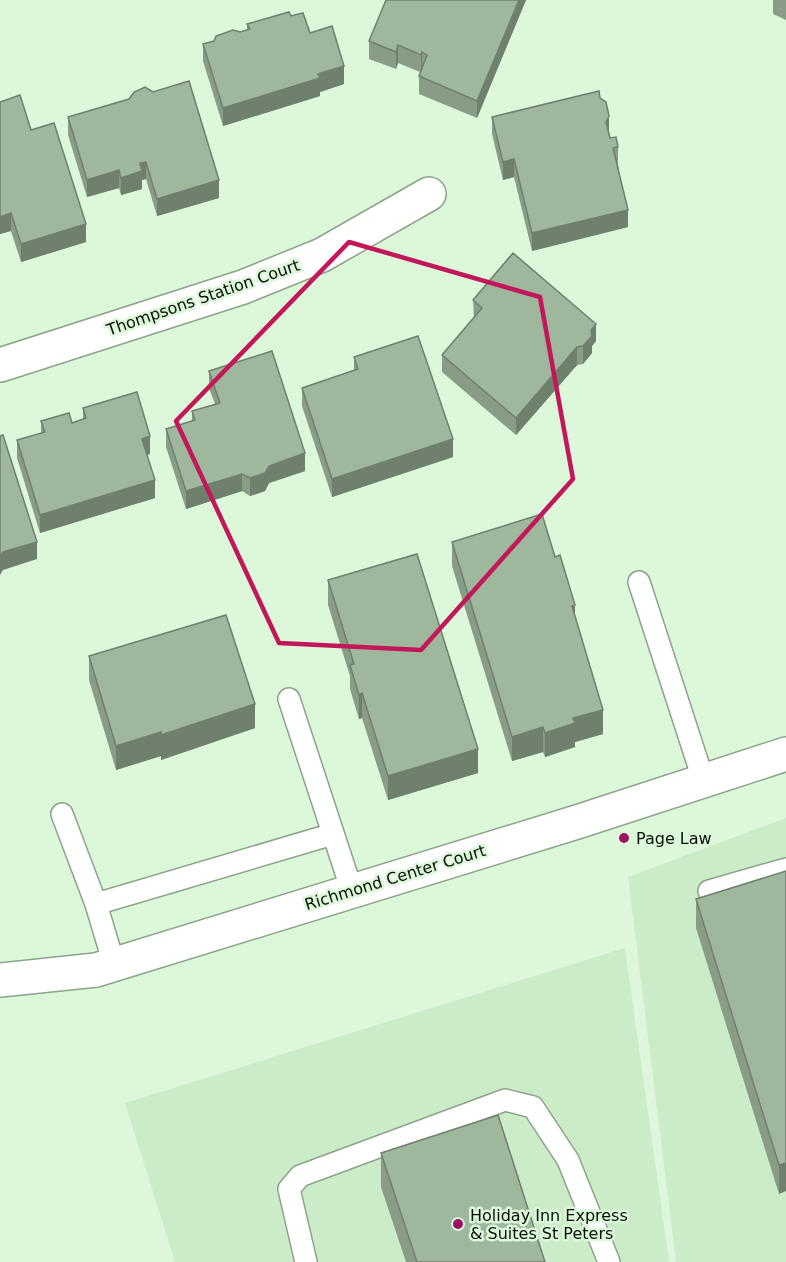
<svg xmlns="http://www.w3.org/2000/svg" width="786" height="1262" font-family="'DejaVu Sans',sans-serif">
  <rect width="100%" height="100%" fill="#ddf7da"/>
  <g fill="#ccebc8">
    <path d="M786 818V1262H676L628 877Z"/>
    <path d="M625 948 669 1262H175L125 1103Z"/>
  </g>
  <g fill="none" stroke-linecap="round" stroke-linejoin="round">
    <g stroke="#8ca489" stroke-width="24">
      <g id="lane">
        <path d="M639 582 704 782"/>
        <path d="M289 699 352 891"/>
        <path d="M62 814 96 904 114 964"/>
        <path d="M709 891 786 869"/>
        <path d="M96 904 333 834"/>
        <path d="M306 1262 289 1189 300 1176 505 1100 533 1107 568 1160 609 1262"/>
      </g>
    </g>
    <g stroke="#8ca489" stroke-width="36">
      <g id="street">
        <path d="M0 365 243 287 322 255 429 194"/>
        <path d="M0 980 96 970 577 822 786 754"/>
      </g>
    </g>
    <use href="#lane" stroke="#fff" stroke-width="21"/>
    <use href="#street" stroke="#fff" stroke-width="33"/>
  </g>
  <g fill="#899d86">
    <path d="M386 0H526L477 118 419 94V76L420 72 398 63 396 69 369 59V41Z"/>
    <path d="M773 0H786V20L773 14Z"/>
    <path d="M291 16 310 33 344 84 320 92V96L223 126 203 61V44L247 30V24Z"/>
    <path d="M0 102 31 130 86 242 21 262 11 231 0 234Z"/>
    <path d="M68 117 219 198 157 216 146 179 142 180V189L121 195 119 188 87 197 68 135Z"/>
    <path d="M492 117 609 133 610 138 618 147V165L628 227 532 251 514 177 503 180 492 134Z"/>
    <path d="M473 300 596 341 592 346V353L583 364 577 365 516 435 442 372V355L474 319Z"/>
    <path d="M354 357 453 457 332 497 302 406V388L354 371Z"/>
    <path d="M209 371 305 471 269 483 265 491 250 496 242 491 186 509 166 447V429L192 421V411L215 404 209 388Z"/>
    <path d="M83 408 150 454 147 455 155 498 40 533 17 458V440L41 433V421L72 423 83 419Z"/>
    <path d="M452 542 555 557 575 618 603 734 575 742V747L545 757 543 752 512 761 452 566Z"/>
    <path d="M328 580 478 773 388 800 362 718 359 719 350 689V676L328 605Z"/>
    <path d="M89 656 255 728 161 760V756L116 770 89 680Z"/>
    <path d="M786 871 779 1194 696 928V899Z"/>
    <path d="M381 1153 545 1262H406L381 1187Z"/>
  </g>
  <g fill="#6f806d">
    <path d="M519 0H526L477 118V101Z"/>
    <path d="M398 45V63L396 69V52Z"/>
    <path d="M422 52V70L421 73V55Z"/>
    <path d="M344 66V84L320 92V96L223 126V108Z"/>
    <path d="M609 116V133L606 140V122Z"/>
    <path d="M514 159V177L503 180V162Z"/>
    <path d="M146 162V179L142 180V189L121 195V178L140 163Z"/>
    <path d="M119 170V188L87 197V180Z"/>
    <path d="M219 180V198L157 216V199Z"/>
    <path d="M628 210V227L532 251V233Z"/>
    <path d="M11 213V231L0 234V217Z"/>
    <path d="M86 224V242L21 262V244Z"/>
    <path d="M596 324V341L592 346V353L583 364V346L591 330Z"/>
    <path d="M577 347V365L516 435V418Z"/>
    <path d="M150 436V454L142 456V439Z"/>
    <path d="M453 439V457L332 497V479Z"/>
    <path d="M305 453V471L269 483 265 491 250 496V478L269 466Z"/>
    <path d="M242 474V491L186 509V491Z"/>
    <path d="M155 480V498L40 533V515Z"/>
    <path d="M37 542V559L3 570 0 575V558L3 552Z"/>
    <path d="M575 605V629L572 606Z"/>
    <path d="M362 693V718L359 719V695Z"/>
    <path d="M255 704V728L161 760V735Z"/>
    <path d="M603 710V734L575 742V747L545 757V733L573 718Z"/>
    <path d="M543 727V752L512 761V737Z"/>
    <path d="M161 732V756L116 770V746Z"/>
    <path d="M478 749V773L388 800V776Z"/>
    <path d="M786 1163V1191L779 1194V1165Z"/>
  </g>
  <g fill="#9fb79c" stroke="#6f806d" stroke-width="1.5">
    <path d="M386 0H519L477 101 419 76 427 55 422 52 421 55 398 45 396 52 369 41Z"/>
    <path d="M289 12 291 16 303 13 310 33 332 26 344 66 318 74 320 78 223 108 203 44 214 41 216 36 233 30 240 32 250 29 247 24Z"/>
    <path d="M189 81 219 180 157 199 146 162 140 163 142 171 121 178 119 170 87 180 68 117 129 99 134 92 145 87 153 92Z"/>
    <path d="M599 91 600 98 606 102 609 116 606 122 610 138 616 137 618 147 613 148 628 210 532 233 514 159 503 162 492 117Z"/>
    <path d="M20 95 31 130 54 123 86 224 21 244 11 213 0 217V102Z"/>
    <path d="M513 253 596 324 591 330 592 336 583 346 577 347 516 418 442 355 482 308 473 300Z"/>
    <path d="M418 336 453 439 332 479 302 388 358 369 354 357Z"/>
    <path d="M272 351 305 453 269 466 265 473 250 478 242 474 186 491 166 429 195 420 192 411 220 403 209 371Z"/>
    <path d="M137 392 150 436 142 439 155 480 40 515 17 440 45 432 41 421 69 413 72 423 86 418 83 408Z"/>
    <path d="M3 435 37 542 3 552 0 558V436Z"/>
    <path d="M542 514 555 557 560 555 575 605 572 606 603 710 573 718 575 723 545 733 543 727 512 737 452 542Z"/>
    <path d="M417 554 478 749 388 776 362 693 359 695 350 665 354 664 328 580Z"/>
    <path d="M226 615 255 704 161 735V732L116 746 89 656Z"/>
    <path d="M786 871V1163L779 1165 696 899Z"/>
    <path d="M498 1115 545 1262H417L381 1153Z"/>
  </g>
  <path fill="none" stroke="#c2185b" stroke-width="4.5" stroke-linejoin="round" d="M349 242 540 297 573 479 421 650 279 643 176 421Z"/>
  <g fill="#9c1363" stroke="#ddf7da" stroke-width="2">
    <circle cx="624" cy="838" r="6"/>
    <circle cx="458" cy="1224" r="6"/>
  </g>
  <g text-anchor="middle" stroke-width="5" stroke-linejoin="round" paint-order="stroke">
    <g font-size="16" fill="#070f06" stroke="#ddf7da">
      <text transform="translate(203 297) rotate(-19)" y="6">Thompsons Station Court</text>
      <text transform="translate(395 877) rotate(-17)" y="6">Richmond Center Court</text>
    </g>
    <g font-size="16" fill="#070f06" stroke="#ddf7da" text-anchor="start">
      <text x="636" y="844">Page Law</text>
      <text x="470" y="1221">Holiday Inn Express<tspan x="470" dy="18">&amp; Suites St Peters</tspan></text>
    </g>
  </g>
</svg>
